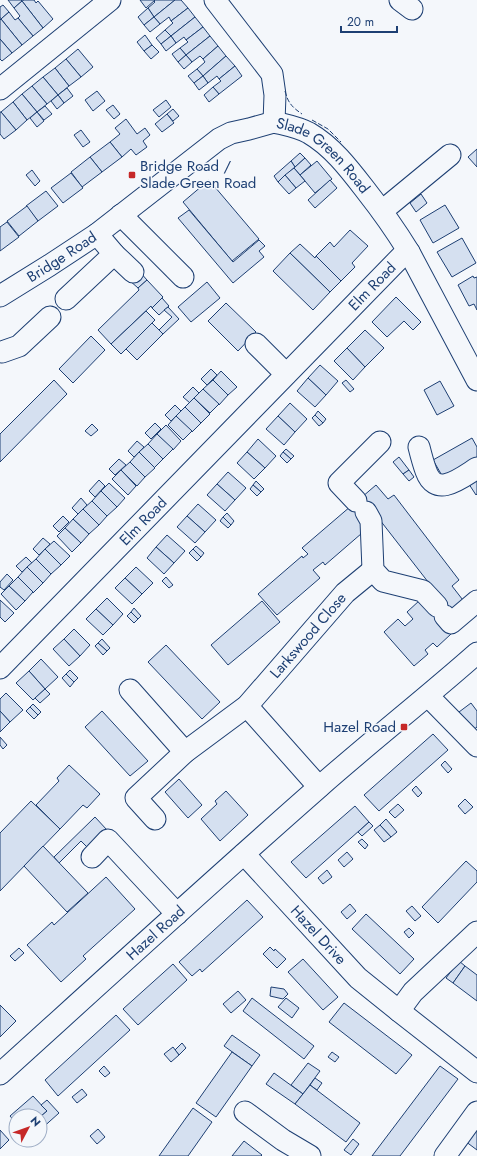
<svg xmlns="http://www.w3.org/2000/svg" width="477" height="1156" font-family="Jost,sans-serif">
  <rect width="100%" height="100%" fill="#f4f7fb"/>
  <g fill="#d5e0f0" stroke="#1d3f73">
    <path d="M8 0H21L22 1 14 8Z"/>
    <path d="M24 0H34L36 3 38 1 53 19 43 28 22 1Z"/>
    <path d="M140 0H155L146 8Z"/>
    <path d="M155 0H175L154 17 148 8 155 2 154 1Z"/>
    <path d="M175 0H181L188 8 171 21 169 17 160 24 154 17Z"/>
    <path d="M22 1 43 28 33 36 18 18 20 16 14 8Z"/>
    <path d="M3 5 9 12 1 19 0 17V7Z"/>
    <path d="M148 8 154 17 144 25 138 17Z"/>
    <path d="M188 8 195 17 171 36 165 30 173 23 171 21Z"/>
    <path d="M9 12 15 20 18 18 33 36 22 45 1 19Z"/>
    <path d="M154 17 160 24 150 32 144 25Z"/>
    <path d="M195 17 203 27 186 40 184 37 176 43 171 36Z"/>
    <path d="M1 19 22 45 12 53 0 39V20Z"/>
    <path d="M203 27 210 36 186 55 180 48 188 42 186 40Z"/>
    <path d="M165 30 171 36 161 44 156 38Z"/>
    <path d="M145 35 152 45 144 51 137 42Z"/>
    <path d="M171 36 176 43 166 51 161 44Z"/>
    <path d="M210 36 218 46 203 59 200 56 192 62 186 55Z"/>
    <path d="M0 39 12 53 2 61 0 59Z"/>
    <path d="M152 45 159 52 151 59 144 51Z"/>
    <path d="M218 46 226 56 203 76 197 69 205 62 203 59Z"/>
    <path d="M180 48 186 55 178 62 172 54Z"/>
    <path d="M78 49 93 67 81 77 66 59Z"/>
    <path d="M186 55 192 62 184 69 178 62Z"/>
    <path d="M226 56 235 66 219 79 217 76 208 83 203 76Z"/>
    <path d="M66 59 81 77 69 86 55 68Z"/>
    <path d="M235 66 242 76 219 94 213 87 221 81 219 79Z"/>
    <path d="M55 68 69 86 58 95 43 77Z"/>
    <path d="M197 69 203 76 194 83 188 76Z"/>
    <path d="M203 76 208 83 199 90 194 83Z"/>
    <path d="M43 77 58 95 47 104 32 86Z"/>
    <path d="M32 86 47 104 37 112 22 94Z"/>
    <path d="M213 87 219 94 209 102 204 95Z"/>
    <path d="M67 88 73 96 64 103 58 95Z"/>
    <path d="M97 91 105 101 93 111 85 100Z"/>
    <path d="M22 94 37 112 27 120 13 102Z"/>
    <path d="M58 95 64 103 57 109 51 101Z"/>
    <path d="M166 100 171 107 159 117 153 110Z"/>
    <path d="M13 102 27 120 16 130 1 112Z"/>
    <path d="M113 105 120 114 114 119 106 110Z"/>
    <path d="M45 106 52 114 44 120 37 112Z"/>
    <path d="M173 109 179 116 173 121 167 114Z"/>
    <path d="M0 112H1L16 130 4 139 0 134Z"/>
    <path d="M37 112 44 121 37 127 30 118Z"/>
    <path d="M167 114 174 123 162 132 155 124Z"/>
    <path d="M126 119 137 134 145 128 150 135 143 141 147 147 136 155 131 149 122 157 110 142 120 134 115 128Z"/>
    <path d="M81 130 90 142 83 147 74 135Z"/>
    <path d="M110 142 122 157 102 172 90 157Z"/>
    <path d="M477 149V167L468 157Z"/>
    <path d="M300 153 305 158 295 167 291 161Z"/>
    <path d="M90 157 102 172 82 187 71 172Z"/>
    <path d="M305 158 311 165 300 175 294 168Z"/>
    <path d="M291 161 295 167 278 182 274 176Z"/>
    <path d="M317 161 332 179 315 193 300 175Z"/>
    <path d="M294 168 305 181 296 188 285 175Z"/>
    <path d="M32 170 40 181 35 186 26 175Z"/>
    <path d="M71 173 83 188 63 203 51 188Z"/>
    <path d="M285 175 296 188 289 194 278 182Z"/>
    <path d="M209 180 259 239 232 261 183 202Z"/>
    <path d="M330 180 337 188 315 208 308 200Z"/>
    <path d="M46 191 58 206 38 221 26 206Z"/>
    <path d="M421 194 427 203 416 212 410 203Z"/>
    <path d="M445 205 459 228 433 243 420 220Z"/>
    <path d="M27 206 38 221 19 236 7 221Z"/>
    <path d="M189 210 233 262 259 240 265 246 259 251 264 257 233 283 178 218Z"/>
    <path d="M7 222 19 237 0 251V227Z"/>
    <path d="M350 230 368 246 352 263 355 267 341 281 316 256 330 242 334 247Z"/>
    <path d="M462 238 476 263 452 277 437 252Z"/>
    <path d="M300 244 315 258 316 256 341 281 330 292 290 253Z"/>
    <path d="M290 253 330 292 313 310 273 271Z"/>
    <path d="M139 271 147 280 138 288 129 280Z"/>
    <path d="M473 276 474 278 477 277V310L474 304 469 306 458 285Z"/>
    <path d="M147 280 163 297 152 308 151 306 111 344 98 330 139 290 138 288Z"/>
    <path d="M207 282 220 298 191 322 178 307Z"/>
    <path d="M396 297 421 322 413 330 404 321 387 337 372 322Z"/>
    <path d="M162 298 169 306 159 315 152 308Z"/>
    <path d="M226 303 256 332 238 351 208 321Z"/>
    <path d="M168 307 179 319 163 334 159 330 172 317 164 310Z"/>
    <path d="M146 311 155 320 121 354 111 344Z"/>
    <path d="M152 323 163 334 137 360 126 349Z"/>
    <path d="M365 330 384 348 365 367 347 348Z"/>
    <path d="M91 336 105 350 73 383 59 369Z"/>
    <path d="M347 348 365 367 353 380 334 361Z"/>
    <path d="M320 365 338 381 326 395 308 378Z"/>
    <path d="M211 369 217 375 207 385 201 379Z"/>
    <path d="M221 371 237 387 228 395 213 380Z"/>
    <path d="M308 378 326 395 315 407 297 391Z"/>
    <path d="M54 380 67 394 0 462V434Z"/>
    <path d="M213 380 228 395 219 405 203 389Z"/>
    <path d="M346 380 354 389 350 392 342 383Z"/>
    <path d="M440 381 454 406 437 415 424 390Z"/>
    <path d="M193 387 199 393 190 403 183 397Z"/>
    <path d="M203 389 219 404 210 413 194 398Z"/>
    <path d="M194 398 210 414 201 423 185 407Z"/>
    <path d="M290 403 307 419 295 432 278 416Z"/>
    <path d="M175 405 181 411 171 421 165 415Z"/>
    <path d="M185 407 201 423 192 432 176 416Z"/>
    <path d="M318 411 326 419 323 423 315 415Z"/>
    <path d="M315 415 323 423 319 426 312 418Z"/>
    <path d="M176 416 192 431 183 440 168 425Z"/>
    <path d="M278 416 295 432 284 445 266 429Z"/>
    <path d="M155 423 161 429 151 439 145 433Z"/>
    <path d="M92 424 98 430 91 436 85 431Z"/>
    <path d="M166 425 181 441 173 450 157 434Z"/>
    <path d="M157 434 173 449 163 459 148 444Z"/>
    <path d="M472 438 477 447V460L444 479 433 460Z"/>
    <path d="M258 439 276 456 265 468 247 452Z"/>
    <path d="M137 441 144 447 134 457 128 451Z"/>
    <path d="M148 444 163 459 154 468 139 452Z"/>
    <path d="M286 449 294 456 291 459 283 452Z"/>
    <path d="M139 452 155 468 145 477 130 462Z"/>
    <path d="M247 452 265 468 254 479 237 463Z"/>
    <path d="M283 452 291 459 287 463 280 456Z"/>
    <path d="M399 457 409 470 403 474 393 462Z"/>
    <path d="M119 459 126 465 115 475 109 469Z"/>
    <path d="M130 462 145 477 137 486 121 470Z"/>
    <path d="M121 470 136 486 128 495 112 479Z"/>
    <path d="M409 470 414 477 409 481 403 474Z"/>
    <path d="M477 471V494L476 495 465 478Z"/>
    <path d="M228 472 246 488 235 500 217 484Z"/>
    <path d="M99 480 105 486 95 497 89 491Z"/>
    <path d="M256 481 264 489 261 492 253 485Z"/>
    <path d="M109 483 125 498 117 507 101 491Z"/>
    <path d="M217 484 235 500 225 511 207 495Z"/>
    <path d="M253 485 261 492 257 496 250 489Z"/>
    <path d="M376 485 388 499 394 495 459 580 452 586 466 604 453 614 362 497Z"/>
    <path d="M101 491 117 507 107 516 92 501Z"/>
    <path d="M81 498 87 505 78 514 72 508Z"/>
    <path d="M92 501 107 516 99 525 83 509Z"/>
    <path d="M198 504 216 520 205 532 187 516Z"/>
    <path d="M351 506 369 527 325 565 323 562 313 570 320 578 277 615 258 594 302 556 303 558 308 554 302 548Z"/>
    <path d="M83 509 99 525 89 534 73 519Z"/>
    <path d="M227 513 234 521 231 525 223 517Z"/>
    <path d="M63 516 69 522 59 532 53 526Z"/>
    <path d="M187 516 205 532 195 543 177 527Z"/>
    <path d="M223 517 231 525 228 528 220 521Z"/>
    <path d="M73 519 89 534 81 543 65 528Z"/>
    <path d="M65 528 81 543 72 552 57 536Z"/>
    <path d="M167 535 185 551 174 563 156 547Z"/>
    <path d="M43 538 50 544 39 555 33 549Z"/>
    <path d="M54 541 70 556 61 565 45 549Z"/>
    <path d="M196 546 204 553 201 557 193 549Z"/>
    <path d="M156 547 174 563 164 574 147 558Z"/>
    <path d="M45 549 61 565 51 574 36 559Z"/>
    <path d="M193 549 201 557 197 561 189 553Z"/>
    <path d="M26 557 32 563 22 572 16 566Z"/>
    <path d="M36 559 51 574 43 583 27 567Z"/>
    <path d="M27 567 43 583 33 593 18 577Z"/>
    <path d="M136 567 153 583 142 594 125 578Z"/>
    <path d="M7 574 13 580 4 590 0 587V582Z"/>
    <path d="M18 577 33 592 25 601 9 586Z"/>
    <path d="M166 577 173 585 169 588 162 581Z"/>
    <path d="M125 578 142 594 132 604 115 588Z"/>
    <path d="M9 586 25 601 16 610 1 594Z"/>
    <path d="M107 598 123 614 113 625 96 609Z"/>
    <path d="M0 600 14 613 5 622 0 617Z"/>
    <path d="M420 600 451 634 437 647 433 643 425 650 428 654 414 666 384 632 398 619 405 626 413 619 407 612Z"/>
    <path d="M262 601 280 622 228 665 211 645Z"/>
    <path d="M134 608 141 616 138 619 131 612Z"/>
    <path d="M96 609 113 625 103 635 86 619Z"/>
    <path d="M131 612 138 619 134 623 127 616Z"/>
    <path d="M74 629 90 645 80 656 64 639Z"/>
    <path d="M64 639 80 656 69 666 53 649Z"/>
    <path d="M102 639 110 648 107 651 98 643Z"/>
    <path d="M98 643 107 651 103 655 95 646Z"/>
    <path d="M166 645 220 702 202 719 148 662Z"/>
    <path d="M41 659 58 677 45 689 29 671Z"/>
    <path d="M70 670 78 678 74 682 66 674Z"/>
    <path d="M29 671 45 689 33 700 16 683Z"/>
    <path d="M66 674 74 682 70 687 62 678Z"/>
    <path d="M45 689 50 694 40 703 35 698Z"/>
    <path d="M6 693 23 710 10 722 0 711V699Z"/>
    <path d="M471 703 477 711V727L473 730 459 712Z"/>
    <path d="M33 704 41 712 38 715 30 707Z"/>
    <path d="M30 707 38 715 34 719 26 711Z"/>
    <path d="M0 711 10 722 0 732Z"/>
    <path d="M102 711 148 761 130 776 85 727Z"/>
    <path d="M433 734 448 750 379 811 364 795Z"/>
    <path d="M0 737 7 745 3 749 0 745Z"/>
    <path d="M445 761 452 769 448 773 441 765Z"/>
    <path d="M69 765 100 794 87 808 83 805 60 829 36 805 59 781 57 778Z"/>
    <path d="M179 779 202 805 188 818 165 792Z"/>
    <path d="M416 786 422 793 418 797 412 790Z"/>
    <path d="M226 791 248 815 220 841 201 819 217 804 215 801Z"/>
    <path d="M465 799 473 807 465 814 458 806Z"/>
    <path d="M31 801 60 829 0 891V833Z"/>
    <path d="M398 804 404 810 395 818 389 812Z"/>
    <path d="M355 806 369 822 306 878 291 862Z"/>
    <path d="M95 817 107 830 89 849 81 841 59 863 54 857Z"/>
    <path d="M386 819 397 832 391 837 380 825Z"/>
    <path d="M369 822 373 826 362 836 358 832Z"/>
    <path d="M380 825 391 837 384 842 374 830Z"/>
    <path d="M362 839 368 845 365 849 358 842Z"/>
    <path d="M43 846 88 893 67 912 24 866Z"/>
    <path d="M347 852 353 859 344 867 338 860Z"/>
    <path d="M466 861 477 871V882L438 923 422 907Z"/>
    <path d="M327 870 332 877 323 884 318 878Z"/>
    <path d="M106 877 135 909 83 956 86 959 61 982 27 945 52 922 54 925Z"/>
    <path d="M247 900 263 917 202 972 200 969 192 976 179 962Z"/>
    <path d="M350 904 356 911 347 919 341 912Z"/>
    <path d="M412 906 421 916 415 921 406 911Z"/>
    <path d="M366 914 414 959 400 974 352 929Z"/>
    <path d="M409 928 414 933 409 938 404 932Z"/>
    <path d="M270 947 274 951 275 949 286 959 277 968 263 954Z"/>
    <path d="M19 948 24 953 15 961 10 956Z"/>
    <path d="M303 959 338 997 323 1010 288 972Z"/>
    <path d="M459 961 465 966 453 983 446 978Z"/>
    <path d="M173 964 187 980 138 1025 123 1009Z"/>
    <path d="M465 966 477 975V1001L453 983Z"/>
    <path d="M271 987 284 989 288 994 283 999 270 996Z"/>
    <path d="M238 991 246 1000 231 1013 223 1004Z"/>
    <path d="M252 998 314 1046 304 1059 243 1011Z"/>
    <path d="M286 998 299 1008 292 1018 278 1007Z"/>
    <path d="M344 1003 412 1055 396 1074 329 1022Z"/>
    <path d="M0 1005 16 1021 0 1037Z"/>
    <path d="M116 1015 130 1030 58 1096 45 1080Z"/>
    <path d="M232 1035 260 1055 252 1066 224 1046Z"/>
    <path d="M182 1043 186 1048 179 1055 175 1050Z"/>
    <path d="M173 1047 179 1055 171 1062 164 1054Z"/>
    <path d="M232 1052 252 1066 216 1117 196 1103Z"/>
    <path d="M332 1052 339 1057 335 1062 328 1057Z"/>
    <path d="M308 1063 320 1071 303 1094 291 1085Z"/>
    <path d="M104 1066 110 1073 105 1077 99 1071Z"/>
    <path d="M440 1066 458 1079 400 1156H372Z"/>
    <path d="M274 1073 303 1094 295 1104 266 1084Z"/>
    <path d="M315 1078 322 1083 317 1090 310 1085Z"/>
    <path d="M310 1085 360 1123 346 1142 295 1104Z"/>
    <path d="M82 1089 87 1095 77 1103 72 1097Z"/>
    <path d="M33 1096 47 1111 40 1117 16 1116V1123L10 1116Z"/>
    <path d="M47 1100 59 1113 40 1130V1117L47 1111 41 1105Z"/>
    <path d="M193 1108 212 1122 188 1156H159Z"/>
    <path d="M477 1125V1150L465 1141Z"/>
    <path d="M98 1129 105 1137 97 1144 90 1136Z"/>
    <path d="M0 1130 9 1140 0 1149Z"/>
    <path d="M353 1139 359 1144 351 1155 344 1150Z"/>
    <path d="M244 1141 262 1155 261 1156H232Z"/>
  </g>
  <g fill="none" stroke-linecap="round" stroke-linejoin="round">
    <g stroke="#1d3f73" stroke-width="23">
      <g id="minor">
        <path d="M215 0 272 74 275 95 274 122"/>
        <path d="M400 0 412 9"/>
        <path d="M0 89 110 0"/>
        <path id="s1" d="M274 122C286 125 298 127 309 133 333 147 350 170 367 192 382 211 396 231 409 252L477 380"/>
        <path d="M382 211 450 155"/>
        <path d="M121 215 183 277"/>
        <path d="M114 254 133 272"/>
        <path id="s2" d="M0 296 50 265 97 234 219 139 231 133 249 129 274 122"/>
        <path d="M66 299 114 254 97 234"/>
        <path d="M256 344 286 374"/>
        <path d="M2 352 19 346 50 317"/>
        <path d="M419 447C421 455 423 463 426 471 436 499 461 478 477 468"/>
        <path d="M356 501 339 483 380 442"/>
        <path d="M366 512 371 521 373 570 383 581 423 591 437 606"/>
        <path d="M445 616 451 623 477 601"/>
        <path id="s3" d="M0 668 394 264 402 256 409 252"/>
        <path d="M130 690 185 752"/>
        <path d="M428 696 477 746"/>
        <path d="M247 706 319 787"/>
        <path id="s4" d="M155 819 136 798 185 752 247 706 345 593 373 570"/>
        <path id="s5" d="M244 854 358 978 399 1011 477 1072"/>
        <path d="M92 857 108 840 177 914"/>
        <path d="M399 1011 413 992 477 932"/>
        <path id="s6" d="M0 1074C106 978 211 882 318 788 370 742 425 699 477 653"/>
        <path d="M245 1112 283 1140 310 1156"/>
        <path d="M445 1156 477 1112"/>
      </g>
    </g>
    <use href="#minor" stroke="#f4f7fb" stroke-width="21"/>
    <g stroke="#1d3f73" stroke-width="1" stroke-dasharray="5 2" stroke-linecap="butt">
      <path d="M285 91C288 103 292 107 302 114"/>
      <path d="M312 120 328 129 341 142"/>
    </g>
  </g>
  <g fill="#c62828" stroke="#f4f7fb" stroke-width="1.5">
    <rect x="128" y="171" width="8" height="8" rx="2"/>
    <rect x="400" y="723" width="8" height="8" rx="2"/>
  </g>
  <g text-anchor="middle" stroke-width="3" stroke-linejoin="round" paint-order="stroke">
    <g font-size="15" fill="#1d3f73" stroke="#f4f7fb">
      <text dy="5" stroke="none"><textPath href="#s1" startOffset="61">Slade Green Road</textPath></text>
      <text dy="5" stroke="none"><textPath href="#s2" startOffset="73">Bridge Road</textPath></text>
      <text dy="5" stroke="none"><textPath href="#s3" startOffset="533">Elm Road</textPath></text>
      <text dy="5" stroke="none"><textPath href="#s3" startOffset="205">Elm Road</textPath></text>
      <text dy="5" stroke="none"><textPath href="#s4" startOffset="266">Larkswood Close</textPath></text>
      <text dy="5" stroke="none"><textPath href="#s6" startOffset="210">Hazel Road</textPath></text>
      <text dy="5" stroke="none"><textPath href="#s5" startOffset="110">Hazel Drive</textPath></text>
    </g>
    <g font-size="15" fill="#1d3f73" stroke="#f4f7fb" text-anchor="start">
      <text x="140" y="171">Bridge Road /<tspan x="140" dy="17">Slade Green Road</tspan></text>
      <text x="396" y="732" text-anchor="end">Hazel Road</text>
    </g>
  </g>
  <g transform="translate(28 1128) rotate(49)"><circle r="19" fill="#f4f7fb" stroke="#9eadc5"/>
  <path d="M0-3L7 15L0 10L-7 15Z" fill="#c62828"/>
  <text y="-6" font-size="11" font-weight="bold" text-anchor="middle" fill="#1d3f73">N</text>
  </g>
  <path d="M341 26v6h56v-6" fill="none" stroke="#1d3f73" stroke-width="2"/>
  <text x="347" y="26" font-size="12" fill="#1d3f73" stroke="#f4f7fb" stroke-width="3" paint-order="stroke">20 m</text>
</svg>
